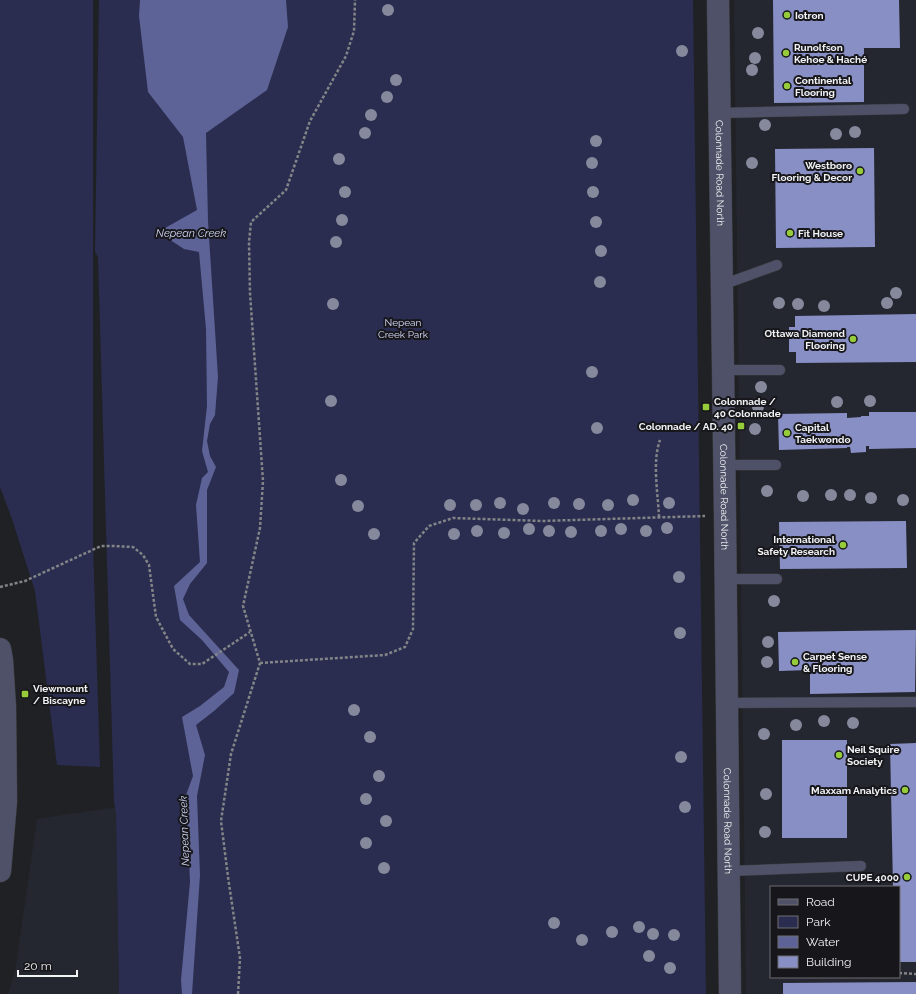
<svg xmlns="http://www.w3.org/2000/svg" width="916" height="994" font-family="Raleway,sans-serif">
  <rect width="100%" height="100%" fill="#202124"/>
  <g fill="#252730" fill-rule="evenodd">
    <path d="M734 0H916V994H746ZM771 887H899V977H771Z"/>
    <path d="M116 807 119 994H8L15 972 37 819Z"/>
  </g>
  <g fill="#2a2d4f">
    <path d="M0 0H93V545L100 767 57 765 35 591 12 519 0 487Z"/>
    <path d="M99 0H693L706 994H119L116 813 114 802 98 257 95 252Z"/>
  </g>
  <path fill="#5d6396" d="M140 0H286L288 27 267 90 206 133 208 221 218 377 215 415 210 424 207 441 210 456 216 467 207 490V563L190 584 183 599 189 615 239 670 234 693 214 711 196 725 205 755 197 796 200 875 192 994H182L181 980 190 882 186 795 193 776 182 717 200 706 224 687 229 672 202 640 180 620 174 586 200 562 196 505 202 478 208 472 202 451 207 406 206 329 199 252 184 249 158 232 197 210 183 137 148 92 139 16Z"/>
  <g fill="#888fc5">
    <path d="M773 0H899L900 48H864V102L774 103Z"/>
    <path d="M874 148 875 247 776 248 775 149Z"/>
    <path d="M916 314V362L796 363V352H789V327H795V316Z"/>
    <path d="M869 412H916V448L869 449V446H866V452L851 453 850 447H847V448L779 450 778 414 847 413V418L861 417V416H869Z"/>
    <path d="M906 521 907 568 780 569 779 522Z"/>
    <path d="M916 630 915 692 810 694V670L779 671 778 632Z"/>
    <rect x="782" y="740" width="65" height="98"/>
    <path d="M916 743V962H899V887H893L890 744Z"/>
    <path d="M916 982V994H783V983Z"/>
  </g>
  <g fill="none" stroke-linecap="round" stroke-linejoin="round">
    <g stroke="#3d3e41" stroke-width="11">
      <g id="service">
        <path d="M720 113 904 109"/>
        <path d="M722 285 777 265"/>
        <path d="M723 370H780"/>
        <path d="M724 465H776"/>
        <path d="M726 579H777"/>
        <path d="M727 703 916 702"/>
        <path d="M729 871 861 866"/>
      </g>
    </g>
    <g stroke="#3d3e41" stroke-width="23">
      <g id="tertiary">
        <path id="s1" d="M718 0 725 515 730 994"/>
        <path d="M0 649 2 660 5 707 6 801 0 871"/>
      </g>
    </g>
    <g stroke="#838487" stroke-width="2.5" stroke-dasharray="3 2" stroke-linecap="butt">
      <path d="M659 517C658 493 652 462 660 440"/>
      <path d="M0 587 25 581 101 546H114L133 547 143 555 149 565 156 617 173 649 190 664H202L250 632"/>
      <path d="M260 663 385 655 405 647 413 629 414 543 429 526 453 518 542 521 705 516"/>
      <path d="M899 973 916 974"/>
      <path d="M238 994 240 958 228 877 221 821 231 754 260 663 243 606 260 528 263 481 250 293 249 242 251 222 286 190 310 121 346 56 354 31 355 0"/>
    </g>
    <use href="#service" stroke="#4e5167" stroke-width="10"/>
    <use href="#tertiary" stroke="#4e5167" stroke-width="22"/>
  </g>
  <g fill="#86899c">
    <circle cx="388" cy="10" r="6"/>
    <circle cx="758" cy="33" r="6"/>
    <circle cx="682" cy="51" r="6"/>
    <circle cx="755" cy="58" r="6"/>
    <circle cx="752" cy="70" r="6"/>
    <circle cx="396" cy="80" r="6"/>
    <circle cx="387" cy="97" r="6"/>
    <circle cx="371" cy="115" r="6"/>
    <circle cx="765" cy="125" r="6"/>
    <circle cx="855" cy="132" r="6"/>
    <circle cx="365" cy="133" r="6"/>
    <circle cx="836" cy="134" r="6"/>
    <circle cx="596" cy="141" r="6"/>
    <circle cx="339" cy="159" r="6"/>
    <circle cx="592" cy="163" r="6"/>
    <circle cx="752" cy="163" r="6"/>
    <circle cx="345" cy="192" r="6"/>
    <circle cx="593" cy="192" r="6"/>
    <circle cx="342" cy="220" r="6"/>
    <circle cx="596" cy="222" r="6"/>
    <circle cx="336" cy="242" r="6"/>
    <circle cx="601" cy="251" r="6"/>
    <circle cx="600" cy="282" r="6"/>
    <circle cx="896" cy="293" r="6"/>
    <circle cx="779" cy="303" r="6"/>
    <circle cx="887" cy="303" r="6"/>
    <circle cx="333" cy="304" r="6"/>
    <circle cx="798" cy="304" r="6"/>
    <circle cx="824" cy="306" r="6"/>
    <circle cx="592" cy="372" r="6"/>
    <circle cx="761" cy="387" r="6"/>
    <circle cx="331" cy="401" r="6"/>
    <circle cx="870" cy="401" r="6"/>
    <circle cx="837" cy="402" r="6"/>
    <circle cx="758" cy="407" r="6"/>
    <circle cx="597" cy="428" r="6"/>
    <circle cx="755" cy="429" r="6"/>
    <circle cx="341" cy="480" r="6"/>
    <circle cx="767" cy="491" r="6"/>
    <circle cx="831" cy="495" r="6"/>
    <circle cx="850" cy="495" r="6"/>
    <circle cx="803" cy="496" r="6"/>
    <circle cx="871" cy="498" r="6"/>
    <circle cx="633" cy="500" r="6"/>
    <circle cx="903" cy="500" r="6"/>
    <circle cx="500" cy="503" r="6"/>
    <circle cx="554" cy="503" r="6"/>
    <circle cx="669" cy="503" r="6"/>
    <circle cx="579" cy="504" r="6"/>
    <circle cx="450" cy="505" r="6"/>
    <circle cx="476" cy="505" r="6"/>
    <circle cx="608" cy="505" r="6"/>
    <circle cx="358" cy="506" r="6"/>
    <circle cx="523" cy="509" r="6"/>
    <circle cx="667" cy="528" r="6"/>
    <circle cx="529" cy="529" r="6"/>
    <circle cx="621" cy="529" r="6"/>
    <circle cx="477" cy="531" r="6"/>
    <circle cx="549" cy="531" r="6"/>
    <circle cx="601" cy="531" r="6"/>
    <circle cx="646" cy="531" r="6"/>
    <circle cx="571" cy="532" r="6"/>
    <circle cx="504" cy="533" r="6"/>
    <circle cx="374" cy="534" r="6"/>
    <circle cx="454" cy="534" r="6"/>
    <circle cx="679" cy="577" r="6"/>
    <circle cx="774" cy="601" r="6"/>
    <circle cx="680" cy="633" r="6"/>
    <circle cx="768" cy="642" r="6"/>
    <circle cx="767" cy="662" r="6"/>
    <circle cx="354" cy="710" r="6"/>
    <circle cx="824" cy="721" r="6"/>
    <circle cx="853" cy="723" r="6"/>
    <circle cx="796" cy="725" r="6"/>
    <circle cx="764" cy="734" r="6"/>
    <circle cx="370" cy="737" r="6"/>
    <circle cx="681" cy="757" r="6"/>
    <circle cx="379" cy="776" r="6"/>
    <circle cx="766" cy="794" r="6"/>
    <circle cx="366" cy="799" r="6"/>
    <circle cx="685" cy="807" r="6"/>
    <circle cx="386" cy="821" r="6"/>
    <circle cx="765" cy="832" r="6"/>
    <circle cx="366" cy="843" r="6"/>
    <circle cx="384" cy="868" r="6"/>
    <circle cx="554" cy="923" r="6"/>
    <circle cx="639" cy="927" r="6"/>
    <circle cx="612" cy="932" r="6"/>
    <circle cx="653" cy="934" r="6"/>
    <circle cx="674" cy="935" r="6"/>
    <circle cx="582" cy="940" r="6"/>
    <circle cx="649" cy="956" r="6"/>
    <circle cx="670" cy="968" r="6"/>
  </g>
  <g fill="#96cc3a" stroke="#17171b" stroke-width="1.5">
    <circle cx="787" cy="15" r="4"/>
    <circle cx="786" cy="53" r="4"/>
    <circle cx="787" cy="86" r="4"/>
    <circle cx="860" cy="171" r="4"/>
    <circle cx="790" cy="233" r="4"/>
    <circle cx="853" cy="339" r="4"/>
    <rect x="702" y="403" width="8" height="8" rx="2"/>
    <rect x="737" y="422" width="8" height="8" rx="2"/>
    <circle cx="787" cy="433" r="4"/>
    <circle cx="843" cy="545" r="4"/>
    <circle cx="795" cy="662" r="4"/>
    <rect x="21" y="690" width="8" height="8" rx="2"/>
    <circle cx="839" cy="755" r="4"/>
    <circle cx="905" cy="790" r="4"/>
    <circle cx="907" cy="877" r="4"/>
  </g>
  <g text-anchor="middle" stroke-width="4" stroke-linejoin="round" paint-order="stroke">
    <g font-size="10" font-weight="bold" fill="#f2f3f5" stroke="#17171b" text-anchor="start">
      <text x="795" y="19">Iotron</text>
      <text x="794" y="51">Runolfson<tspan x="794" dy="12">Kehoe &amp; Haché</tspan></text>
      <text x="795" y="84">Continental<tspan x="795" dy="12">Flooring</tspan></text>
      <text x="852" y="169" text-anchor="end">Westboro<tspan x="852" dy="12">Flooring &amp; Decor</tspan></text>
      <text x="798" y="237">Fit House</text>
      <text x="845" y="337" text-anchor="end">Ottawa Diamond<tspan x="845" dy="12">Flooring</tspan></text>
      <text x="714" y="405">Colonnade /<tspan x="714" dy="12">40 Colonnade</tspan></text>
      <text x="733" y="430" text-anchor="end">Colonnade / AD. 40</text>
      <text x="795" y="431">Capital<tspan x="795" dy="12">Taekwondo</tspan></text>
      <text x="835" y="543" text-anchor="end">International<tspan x="835" dy="12">Safety Research</tspan></text>
      <text x="803" y="660">Carpet Sense<tspan x="803" dy="12">&amp; Flooring</tspan></text>
      <text x="33" y="692">Viewmount<tspan x="33" dy="12">/ Biscayne</tspan></text>
      <text x="847" y="753">Neil Squire<tspan x="847" dy="12">Society</tspan></text>
      <text x="897" y="794" text-anchor="end">Maxxam Analytics</text>
      <text x="899" y="881" text-anchor="end">CUPE 4000</text>
    </g>
    <g font-size="10" fill="#f2f3f5" stroke="#17171b">
      <text dy="4" stroke="none"><textPath href="#s1" startOffset="173">Colonnade Road North</textPath></text>
      <text dy="4" stroke="none"><textPath href="#s1" startOffset="497">Colonnade Road North</textPath></text>
      <text dy="4" stroke="none"><textPath href="#s1" startOffset="821">Colonnade Road North</textPath></text>
    </g>
    <g font-size="10" fill="#d9defe" stroke="#17171b">
      <text x="403" y="326">Nepean<tspan x="403" dy="12">Creek Park</tspan></text>
    </g>
    <g font-size="11" font-style="italic" fill="#cfd5f4" stroke="#17171b">
      <text x="191" y="237">Nepean Creek</text>
      <text transform="translate(184 831) rotate(-92)" y="4">Nepean Creek</text>
    </g>
  </g>
  <rect x="770" y="886" width="130" height="92" fill="#17171b" stroke="#6f6f72"/>
  <rect x="778" y="899" width="20" height="6" fill="#4e5167" stroke="#6f6f72"/>
  <text x="806" y="906" font-size="12" fill="#f2f3f5">Road</text>
  <rect x="778" y="916" width="20" height="12" fill="#2a2d4f" stroke="#6f6f72"/>
  <text x="806" y="926" font-size="12" fill="#f2f3f5">Park</text>
  <rect x="778" y="936" width="20" height="12" fill="#5d6396" stroke="#6f6f72"/>
  <text x="806" y="946" font-size="12" fill="#f2f3f5">Water</text>
  <rect x="778" y="956" width="20" height="12" fill="#888fc5" stroke="#6f6f72"/>
  <text x="806" y="966" font-size="12" fill="#f2f3f5">Building</text>
  <path d="M18 970v6h59v-6" fill="none" stroke="#f2f3f5" stroke-width="2"/>
  <text x="24" y="970" font-size="12" fill="#f2f3f5" stroke="#17171b" stroke-width="3" paint-order="stroke">20 m</text>
</svg>
